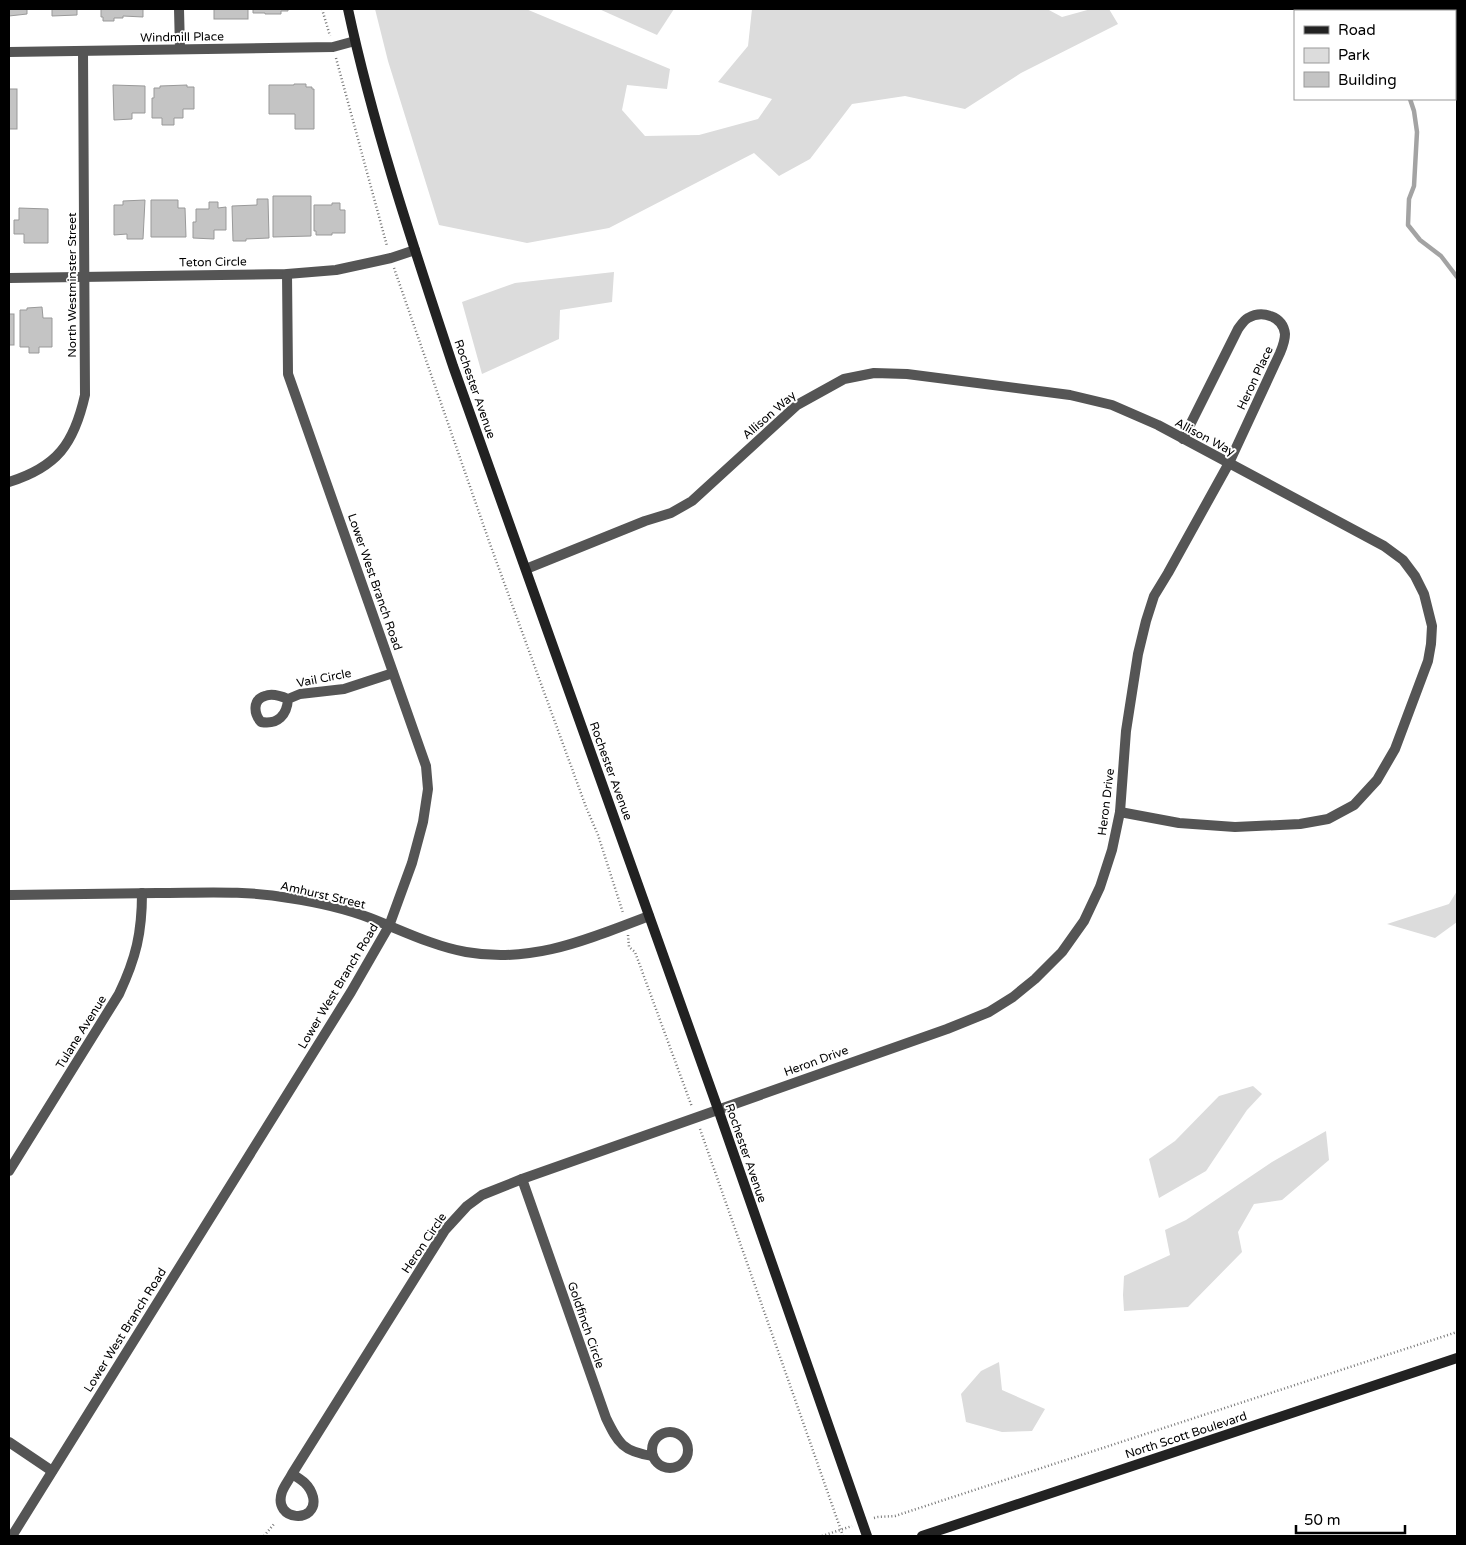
<svg xmlns="http://www.w3.org/2000/svg" width="1466" height="1545" font-family="'Varela Round',sans-serif">
  <rect width="100%" height="100%" fill="#fff"/>
  <g fill="#dcdcdc">
    <path d="M375 9H526L670 69 667 89 627 85 622 110 645 136 699 135 758 119 772 99 718 82 748 46 752 9H1047L1062 17 1091 9H1109L1118 24 1021 73 965 109 905 96 852 104 810 159 779 176 754 153 609 228 527 243 439 225 388 61Z"/>
    <path d="M599 9H674L657 35Z"/>
    <path d="M614 272 612 302 560 310 559 339 482 374 462 302 515 283Z"/>
    <path d="M1457 891V922L1435 938 1387 924 1449 904Z"/>
    <path d="M1253 1086 1262 1094 1247 1110 1206 1171 1159 1198 1149 1159 1175 1141 1219 1096Z"/>
    <path d="M1326 1131 1329 1160 1282 1200 1254 1204 1238 1232 1242 1252 1188 1307 1124 1311 1123 1295 1124 1276 1170 1255 1165 1230 1186 1220 1272 1162Z"/>
    <path d="M999 1362 1002 1390 1045 1409 1032 1431 1002 1432 966 1422 961 1394 981 1371Z"/>
  </g>
  <g fill="none" stroke-linecap="round" stroke-linejoin="round">
    <g stroke="#a3a3a3" stroke-width="4.5">
      <path d="M1360 9 1361 11"/>
      <path d="M1410 99 1414 111 1417 132 1414 186 1409 199 1408 225 1420 240 1441 256 1457 277"/>
    </g>
  </g>
  <g fill="#c4c4c4" stroke="#999">
    <path d="M9 9H27V14L9 16Z"/>
    <path d="M40 9H77V15L52 16V9Z"/>
    <path d="M101 9H143V17L123 16V18H114V21H103V17H101Z"/>
    <rect x="214" y="9" width="34" height="10"/>
    <path d="M253 9H288V11H281V14H265V13H253Z"/>
    <path d="M294 84H306V87H312V89H314V129H295V114H269V85H294Z"/>
    <path d="M113 85 145 86V113H132V119L114 120Z"/>
    <path d="M187 85V87H194V109H183V118H174V125H162V118H152V98H154V88H160V86Z"/>
    <rect x="9" y="89" width="8" height="40"/>
    <path d="M273 196H311V236L273 237Z"/>
    <path d="M257 199H268L269 238 246 239V241H233L232 206 257 205Z"/>
    <path d="M145 200 143 239H127V234L114 235V205H123V201Z"/>
    <path d="M151 200H178V208H185L186 237H151Z"/>
    <path d="M209 202H218V208L226 207V230H214V239L193 238V222H196V209H209Z"/>
    <path d="M332 203H340V210H345V233H332V235H316V231H314V205H332Z"/>
    <path d="M19 208 48 209V243H24V234H14V220H19Z"/>
    <path d="M42 307 43 318H52V347H39V353H29V347H20V310H27V308Z"/>
    <rect x="9" y="314" width="5" height="31"/>
  </g>
  <g fill="none" stroke-linecap="round" stroke-linejoin="round">
    <g stroke="#777" stroke-width="2.5" stroke-dasharray="1 2.5" stroke-linecap="butt">
      <path d="M322 9 330 36"/>
      <path d="M336 58 387 246"/>
      <path d="M394 268 490 544 586 807 598 835 623 913"/>
      <path d="M628 935 629 947 635 952 692 1107"/>
      <path d="M700 1129 843 1536"/>
      <path d="M874 1518 878 1517 895 1516 1457 1332"/>
      <path d="M264 1536 274 1524"/>
      <path d="M822 1536 852 1526"/>
    </g>
    <g stroke="#555" stroke-width="10">
      <path d="M179 9 180 49"/>
      <path d="M9 52 333 47 355 41"/>
      <path d="M9 278 287 274 336 270 391 258 415 250"/>
      <path d="M9 482C57 467 74 444 85 395L83 51"/>
      <path d="M526 569 645 521 671 513 692 501 797 405 844 379 874 373 907 374 1070 395 1112 405 1158 425 1384 546 1403 560 1415 576 1424 594 1432 626 1431 644 1428 661 1395 749 1377 780 1354 805 1328 819 1300 824 1235 827 1179 823 1120 812"/>
      <path d="M288 699C287 715 278 725 261 722 254 714 252 700 265 696 272 693 281 696 288 699L300 694 344 689 393 673"/>
      <path d="M9 895C58 894 107 894 157 893 201 893 245 890 289 898 316 902 344 908 370 918 401 930 433 946 466 952 533 964 588 939 649 916"/>
      <path d="M9 1171 119 994C136 958 142 933 142 893"/>
      <path d="M522 1179 606 1418C618 1443 623 1452 653 1456"/>
      <circle cx="670" cy="1450" r="18"/>
      <path d="M9 1442 52 1471"/>
      <path d="M292 1474C302 1480 310 1485 313 1497 319 1524 272 1522 282 1492 284 1486 289 1480 292 1474L445 1230 467 1206 482 1195 522 1179 947 1029 989 1012 1013 997 1035 979 1062 952 1084 921 1100 887 1112 850 1120 812 1126 731 1138 654 1146 621 1154 596 1168 573 1229 463 1280 353C1283 346 1285 341 1285 334 1283 316 1262 310 1248 318 1244 320 1241 325 1238 329L1183 439"/>
      <path d="M12 1536 351 992 389 926 412 863 423 822 428 789 426 766 288 374 287 274"/>
    </g>
    <g stroke="#222" stroke-width="10">
      <path d="M348 9C374 130 414 248 453 366L718 1109 867 1536"/>
      <path d="M922 1536 1457 1358"/>
    </g>
  </g>
  <g text-anchor="middle" stroke-width="4" stroke-linejoin="round" paint-order="stroke">
    <g font-size="12" fill="#000" stroke="#fff">
      <text transform="translate(182 37) rotate(-1)" y="4">Windmill Place</text>
      <text transform="translate(213 262) rotate(-1)" y="4">Teton Circle</text>
      <text transform="translate(72 285) rotate(-90)" y="4">North Westminster Street</text>
      <text transform="translate(1255 378) rotate(-65)" y="4">Heron Place</text>
      <text transform="translate(475 389) rotate(71)" y="4">Rochester Avenue</text>
      <text transform="translate(769 415) rotate(-41)" y="4">Allison Way</text>
      <text transform="translate(1205 437) rotate(28)" y="4">Allison Way</text>
      <text transform="translate(375 582) rotate(71)" y="4">Lower West Branch Road</text>
      <text transform="translate(324 678) rotate(-11)" y="4">Vail Circle</text>
      <text transform="translate(611 771) rotate(70)" y="4">Rochester Avenue</text>
      <text transform="translate(1106 802) rotate(-83)" y="4">Heron Drive</text>
      <text transform="translate(323 895) rotate(13)" y="4">Amhurst Street</text>
      <text transform="translate(338 986) rotate(-59)" y="4">Lower West Branch Road</text>
      <text transform="translate(81 1032) rotate(-58)" y="4">Tulane Avenue</text>
      <text transform="translate(816 1061) rotate(-20)" y="4">Heron Drive</text>
      <text transform="translate(746 1153) rotate(71)" y="4">Rochester Avenue</text>
      <text transform="translate(424 1243) rotate(-56)" y="4">Heron Circle</text>
      <text transform="translate(586 1325) rotate(71)" y="4">Goldfinch Circle</text>
      <text transform="translate(125 1330) rotate(-58)" y="4">Lower West Branch Road</text>
      <text transform="translate(1186 1435) rotate(-18)" y="4">North Scott Boulevard</text>
    </g>
  </g>
  <rect width="1466" height="1545" fill="none" stroke="#000000" stroke-width="20"/>
  <rect x="1294" y="10" width="162" height="90" fill="#ffffff" stroke="#999999"/>
  <rect x="1304" y="26" width="25" height="8" fill="#222222" stroke="#999999"/>
  <text x="1338" y="35" font-size="15" fill="#000000">Road</text>
  <rect x="1304" y="48" width="25" height="15" fill="#dcdcdc" stroke="#999999"/>
  <text x="1338" y="60" font-size="15" fill="#000000">Park</text>
  <rect x="1304" y="72" width="25" height="15" fill="#c4c4c4" stroke="#999999"/>
  <text x="1338" y="85" font-size="15" fill="#000000">Building</text>
  <path d="M1296 1525v8h109v-8" fill="none" stroke="#000000" stroke-width="2.5"/>
  <text x="1304" y="1525" font-size="15" fill="#000000" stroke="#ffffff" stroke-width="4" paint-order="stroke">50 m</text>
</svg>
